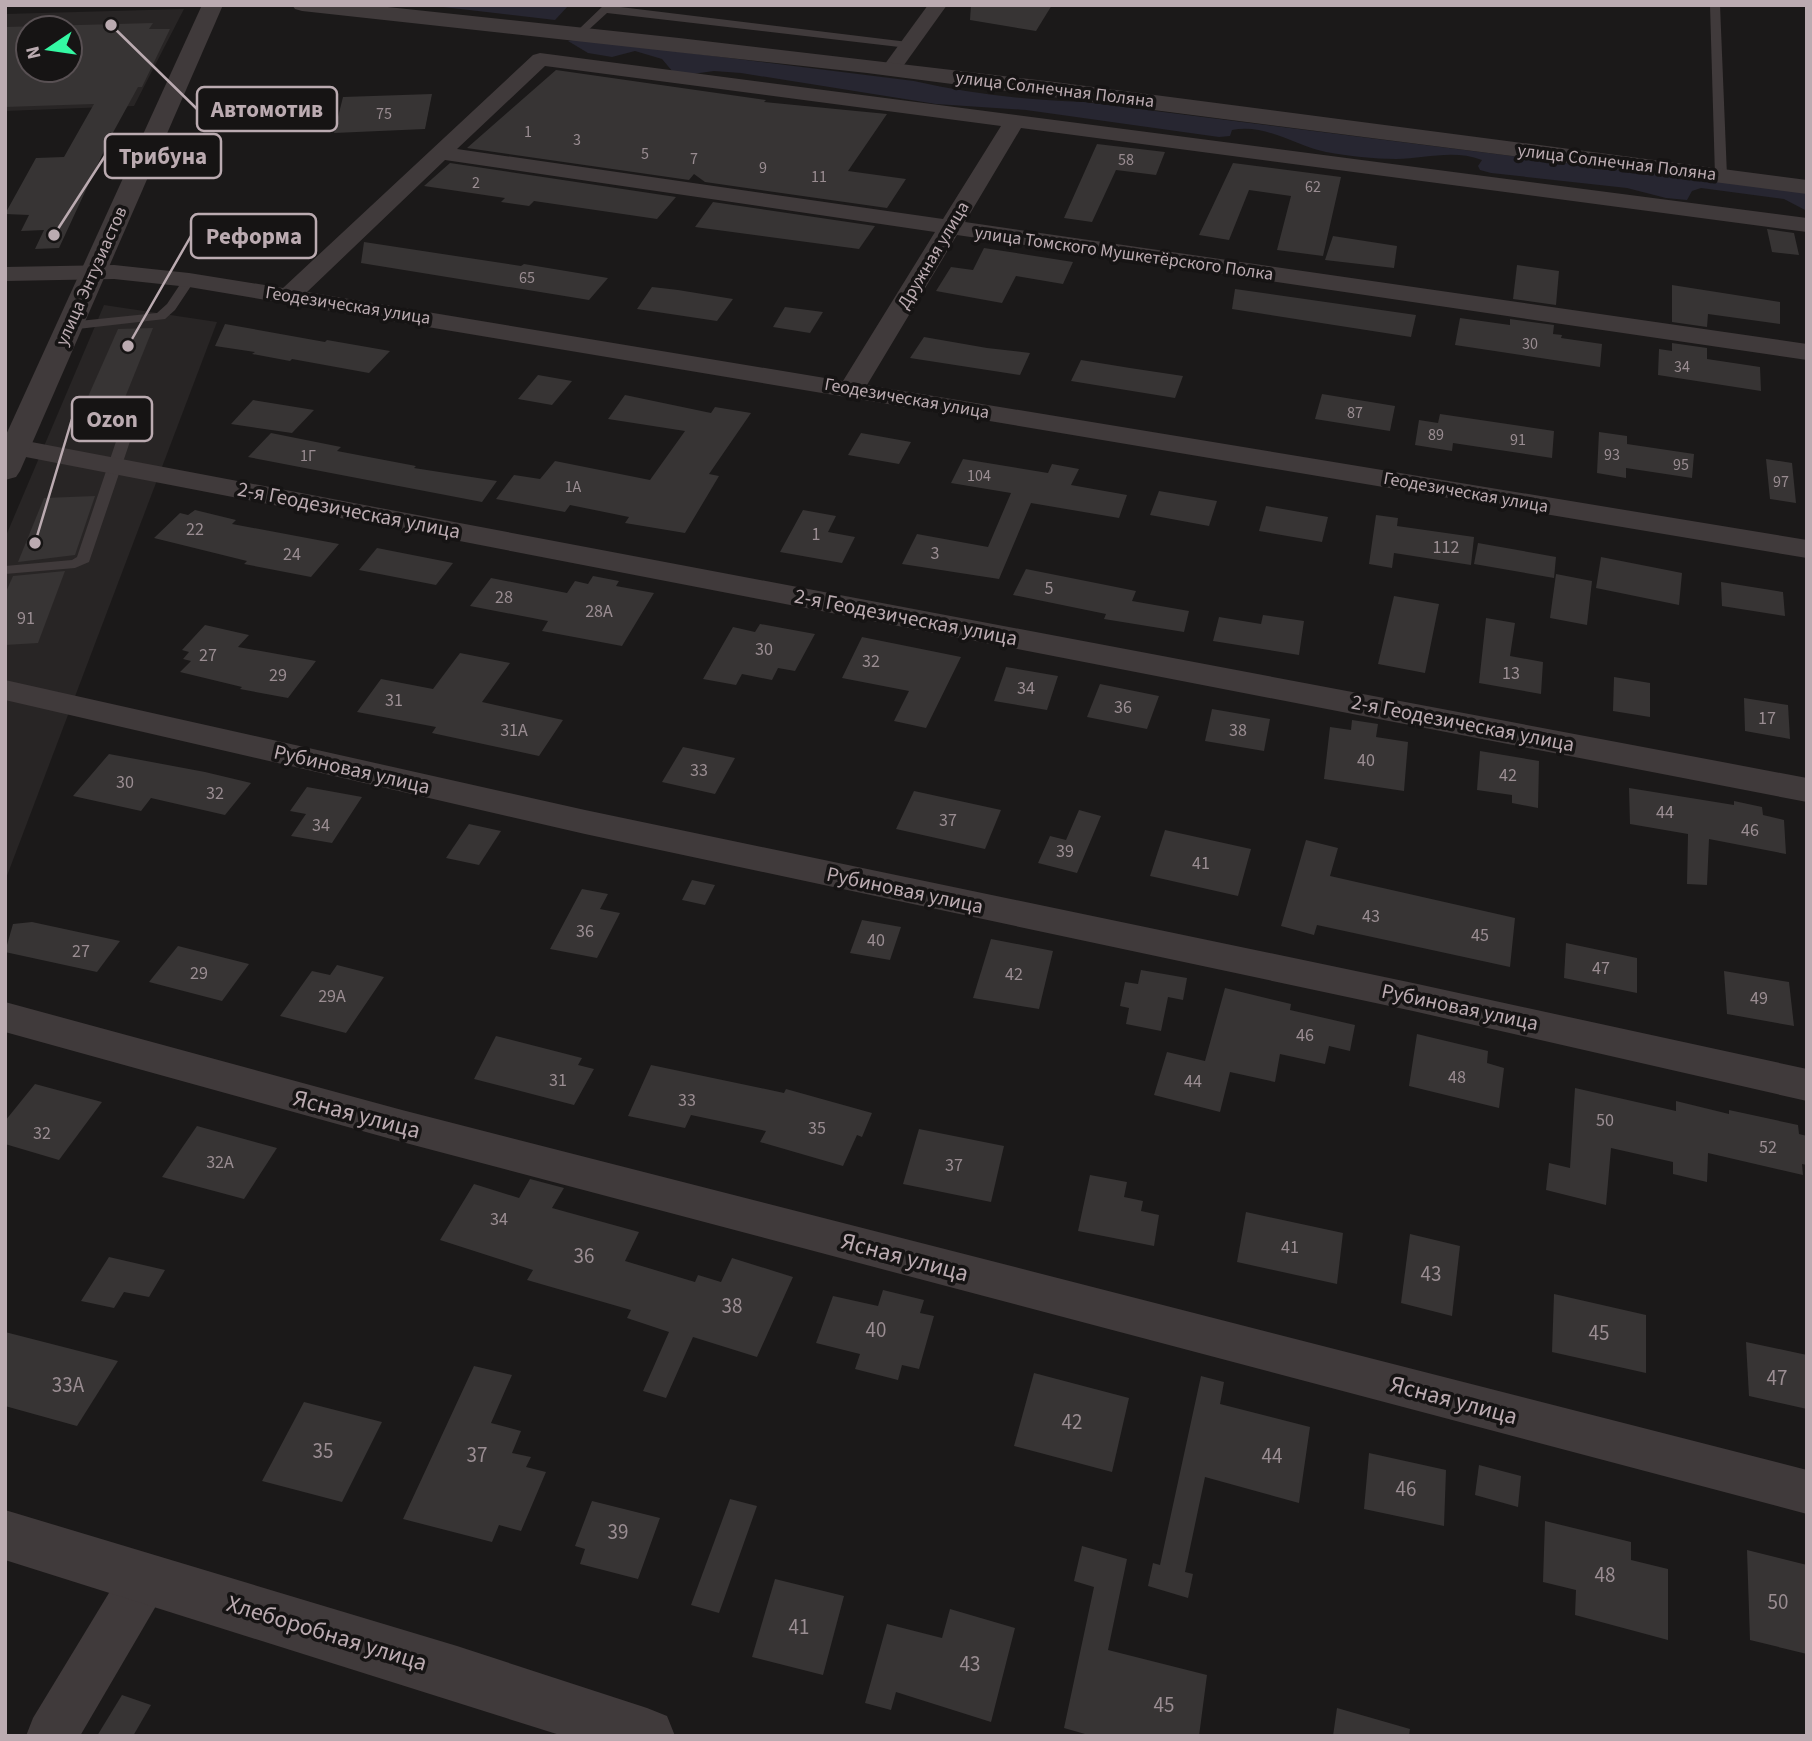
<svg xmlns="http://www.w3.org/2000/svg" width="1812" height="1741" font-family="'Source Sans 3',sans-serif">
  <rect width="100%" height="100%" fill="#1b1919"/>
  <g fill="#282525" fill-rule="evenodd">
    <path d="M184 9 134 106 5 111V14ZM28 28H70V70H28Z"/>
    <path d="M104 305 217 322 5 881V538Z"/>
  </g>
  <g fill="#272631">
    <path d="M426 5H569L555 20Z"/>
    <path d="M577 39 914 81C970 94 1026 100 1084 102L1807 193V211L1784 199 1701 188 1692 191 1687 200 1666 198 1627 188 1491 173 1480 170 1478 166 1482 160C1452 149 1425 159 1396 159 1374 159 1348 156 1326 152 1295 146 1265 123 1232 130L1230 136 1219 137 1026 110 936 104 741 73 714 71 685 75 673 72 662 59 635 51 612 57 588 53 568 41Z"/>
  </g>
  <g fill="#373434" fill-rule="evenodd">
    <path d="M971 5H1052L1036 31 970 20Z"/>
    <path d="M153 23 149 29H170L142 87H138L110 138 59 248 35 249 44 230 21 231 29 215 5 214 36 158 64 157 94 104 5 107V27ZM28 28H70V70H28Z"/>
    <path d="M556 70 766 100 764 102 887 114 848 171 906 179 887 208 705 182 694 174 689 180 467 148Z"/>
    <path d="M432 94 425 129 334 133 343 97Z"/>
    <path d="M1097 144 1165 152 1156 175 1116 170 1092 222 1064 218Z"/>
    <path d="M450 163 676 197 657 219 534 201 529 206 501 202 505 198 424 186Z"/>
    <path d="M1233 163 1341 177 1323 256 1277 250 1291 196 1249 190 1229 240 1199 235Z"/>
    <path d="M713 202 875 226 859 249 695 227Z"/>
    <path d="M1767 229 1794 233 1799 255 1772 252Z"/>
    <path d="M1333 236 1397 246 1394 268 1325 260Z"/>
    <path d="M364 242 521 266 524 264 608 278 589 300 361 263Z"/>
    <path d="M984 248 1073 262 1063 284 1016 276 1002 303 936 291 951 267 973 270Z"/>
    <path d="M1517 265 1559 271 1556 305 1513 299Z"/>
    <path d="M1672 285 1780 302V324L1708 314 1707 327 1672 322Z"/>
    <path d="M652 287 678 290 733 299 717 321 637 309Z"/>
    <path d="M1235 289 1416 315 1411 337 1232 309Z"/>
    <path d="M785 307 823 312 810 333 773 327Z"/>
    <path d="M1460 318 1510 325V319L1554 325 1553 334 1562 335 1561 338 1602 344 1600 367 1455 345Z"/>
    <path d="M225 324 325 342 327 340 390 351 369 373 292 359 290 361 252 354 255 352 215 346Z"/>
    <path d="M153 328 118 415 79 417 118 329Z"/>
    <path d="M924 337 987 348 1030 353 1020 375 910 358Z"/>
    <path d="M1672 343 1707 348V359L1760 367 1761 391 1658 375 1659 349 1672 351Z"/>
    <path d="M1081 360 1130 368 1183 376 1175 398 1071 381Z"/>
    <path d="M538 375 572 381 552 405 518 399Z"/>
    <path d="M1322 394 1395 406 1390 431 1315 419Z"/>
    <path d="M625 395 711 413 715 407 751 413 709 474 719 476 685 533 625 523 629 517 570 505 565 512 496 499 514 475 540 479 555 461 650 480 685 431 608 419Z"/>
    <path d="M253 400 314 410 292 433 231 424Z"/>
    <path d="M1440 414 1554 431 1552 458 1453 443 1452 451 1415 445 1419 420 1438 423Z"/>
    <path d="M1599 432 1627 436V444L1694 454 1692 478 1626 468V478L1597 473Z"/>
    <path d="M271 433 341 447 337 451 416 466 414 468 497 481 482 502 248 457Z"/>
    <path d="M861 433 911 442 899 464 848 455Z"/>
    <path d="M963 459 1048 473 1052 464 1079 469 1071 485 1127 495 1119 518 1031 503 999 579 902 564 917 534 988 547 1011 493 951 483Z"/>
    <path d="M1766 459 1792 463 1796 503 1770 499Z"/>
    <path d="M1159 491 1217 501 1209 526 1150 515Z"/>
    <path d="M95 496 75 555 18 562 44 498Z"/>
    <path d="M1266 506 1328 517 1322 542 1259 531Z"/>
    <path d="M195 510 236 520 232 524 339 544 311 577 244 564 247 561 154 538 180 513 188 515Z"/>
    <path d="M803 510 836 516 828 532 855 537 842 563 780 552Z"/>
    <path d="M1376 515 1398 518 1397 526 1474 537 1471 565 1394 553 1392 568 1369 564Z"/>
    <path d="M1478 543 1556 557 1554 578 1474 564Z"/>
    <path d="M377 548 453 563 436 585 359 570Z"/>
    <path d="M1601 557 1682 573 1679 605 1596 588Z"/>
    <path d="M1026 569 1136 591 1132 601 1189 611 1184 632 1104 619 1106 614 1013 595Z"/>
    <path d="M65 571 38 643 5 645V594L13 576Z"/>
    <path d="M1556 574 1592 581 1587 625 1550 618Z"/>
    <path d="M593 576 619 581 616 586 654 593 622 646 542 631 548 621 470 606 491 578 567 593 575 581 588 584Z"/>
    <path d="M1721 582 1783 592 1785 616 1722 606Z"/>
    <path d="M1394 596 1439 604 1425 673 1378 664Z"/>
    <path d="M1263 615 1304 621 1299 655 1213 641 1219 617 1261 624Z"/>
    <path d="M1486 618 1515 623 1510 656 1543 662 1541 694 1479 683Z"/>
    <path d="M760 624 815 634 795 671 778 668 772 680 742 674 736 685 703 679 733 627 755 632Z"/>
    <path d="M205 625 249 635 238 647 316 661 288 698 240 689 242 687 180 672 191 661 183 659 189 652 182 650Z"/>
    <path d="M862 637 961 657 926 728 894 721 909 691 842 678Z"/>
    <path d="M460 653 510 663 482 702 563 720 539 756 432 733 436 727 357 712 381 679 433 689Z"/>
    <path d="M1006 667 1058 676 1047 710 994 701Z"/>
    <path d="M1614 677 1650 683V717L1613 711Z"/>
    <path d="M1100 684 1159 696 1147 729 1087 717Z"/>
    <path d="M1744 698 1788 705 1790 739 1745 731Z"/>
    <path d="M1212 709 1270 719 1264 751 1205 741Z"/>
    <path d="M1352 720 1378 724 1376 737 1408 742 1404 791 1324 779 1330 727 1351 730Z"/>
    <path d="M683 747 735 758 715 794 662 782Z"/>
    <path d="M1480 751 1539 761 1538 808 1512 803V795L1477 790Z"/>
    <path d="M109 754 205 772 251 783 225 815 151 798 141 811 73 796Z"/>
    <path d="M307 787 362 797 332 843 291 836 306 814 290 811Z"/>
    <path d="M1629 788 1734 805V801L1762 807 1763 815 1784 820 1786 854 1709 839 1707 885 1687 884 1688 834 1630 824Z"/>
    <path d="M914 791 1001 810 985 849 896 829Z"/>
    <path d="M1079 810 1101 816 1077 873 1038 863 1050 836 1066 840Z"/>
    <path d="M469 824 501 831 479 865 446 858Z"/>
    <path d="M1165 830 1251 849 1238 896 1150 876Z"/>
    <path d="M1306 840 1338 848 1330 876 1515 918 1510 967 1317 925 1314 935 1281 926Z"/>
    <path d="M692 880 715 885 705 905 682 900Z"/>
    <path d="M582 889 608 894 600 909 620 913 597 958 550 949Z"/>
    <path d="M862 920 901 927 890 960 850 953Z"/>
    <path d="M32 922 120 941 97 972 5 952 13 924Z"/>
    <path d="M991 939 1053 951 1039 1009 973 998Z"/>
    <path d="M1566 943 1637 958V993L1564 978Z"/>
    <path d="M178 946 249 964 222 1001 149 982Z"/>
    <path d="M337 965 384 977 346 1033 280 1016 312 971 330 975Z"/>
    <path d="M1141 970 1187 978 1183 1000 1168 997 1161 1031 1126 1024 1129 1008 1120 1006 1125 982 1138 984Z"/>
    <path d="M1724 971 1789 982 1794 1026 1727 1014Z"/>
    <path d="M1225 988 1291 1004 1290 1010 1355 1025 1350 1051 1329 1046 1325 1064 1280 1054 1275 1082 1230 1072 1220 1112 1154 1095 1167 1052 1205 1061Z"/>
    <path d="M1417 1034 1488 1051 1487 1063 1504 1068 1499 1108 1409 1086Z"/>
    <path d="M496 1036 582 1058 578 1065 594 1069 574 1105 474 1079Z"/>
    <path d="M651 1065 784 1093 786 1089 872 1113 862 1137 857 1135 843 1166 760 1142 766 1131 691 1115 685 1128 628 1116Z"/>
    <path d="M35 1084 102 1102 59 1160 5 1144V1121Z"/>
    <path d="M1575 1088 1676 1111V1101L1729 1114V1110L1798 1125 1799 1134 1807 1136V1165L1802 1164 1803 1175 1708 1153 1707 1182 1673 1174V1162L1611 1148 1606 1205 1546 1190 1549 1163 1570 1168Z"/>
    <path d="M197 1126 277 1148 244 1199 162 1177Z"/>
    <path d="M919 1129 1004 1146 991 1202 903 1184Z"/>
    <path d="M1090 1175 1127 1182 1124 1197 1143 1201 1141 1211 1159 1215 1154 1246 1078 1231Z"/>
    <path d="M530 1179 564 1188 552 1208 639 1232 625 1261 695 1282 698 1275 721 1282 732 1258 793 1277 757 1357 693 1337 666 1398 643 1391 669 1332 627 1318 631 1310 527 1280 533 1270 440 1240 474 1184 519 1198Z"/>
    <path d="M1246 1212 1343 1233 1337 1284 1237 1262Z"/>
    <path d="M1410 1234 1460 1246 1452 1316 1401 1303Z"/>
    <path d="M109 1257 165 1270 149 1297 124 1292 114 1308 81 1301Z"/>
    <path d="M883 1290 924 1300 920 1313 934 1316 919 1369 902 1365 898 1380 855 1369 860 1354 816 1343 833 1296 878 1306Z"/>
    <path d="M1554 1294 1646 1315V1373L1552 1352Z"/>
    <path d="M5 1332 118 1361 77 1426 5 1406Z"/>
    <path d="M1746 1342 1807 1355V1409L1749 1396Z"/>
    <path d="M474 1366 512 1375 491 1423 521 1431 512 1453 531 1457 526 1467 546 1472 521 1531 499 1525 492 1542 403 1519Z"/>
    <path d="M1034 1373 1129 1398 1112 1472 1014 1446Z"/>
    <path d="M1201 1376 1224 1382 1220 1404 1310 1427 1299 1503 1205 1477 1185 1572 1193 1574 1188 1598 1148 1586 1153 1563 1160 1565Z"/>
    <path d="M304 1402 382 1422 342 1502 262 1481Z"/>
    <path d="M1369 1453 1446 1470 1444 1526 1364 1509Z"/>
    <path d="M1479 1465 1521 1476 1518 1507 1475 1495Z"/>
    <path d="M730 1499 757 1506 719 1613 691 1605Z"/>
    <path d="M592 1501 660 1518 638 1579 580 1564 585 1549 575 1546Z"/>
    <path d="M1545 1521 1631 1542V1560L1668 1569V1640L1575 1615 1576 1590 1543 1582Z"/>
    <path d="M1082 1546 1127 1559 1108 1650 1207 1675 1199 1736H1092L1064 1728 1094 1587 1074 1581Z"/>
    <path d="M1747 1550 1807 1565V1654L1750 1640Z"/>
    <path d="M775 1579 844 1596 823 1675 752 1657Z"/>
    <path d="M950 1609 1015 1628 991 1722 896 1692 891 1710 865 1703 887 1624 942 1638Z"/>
    <path d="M122 1695 151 1705 133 1736H97Z"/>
    <path d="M1337 1708 1410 1729 1409 1736H1333Z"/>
  </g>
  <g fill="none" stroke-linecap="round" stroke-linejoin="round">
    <g fill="#403a3b" fill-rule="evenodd">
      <path d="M604 5 908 42 913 45 908 48 607 13 584 34H578V30Z"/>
      <path d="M1710 5H1720L1727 176 1721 179 1715 176Z"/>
      <path d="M189 276 195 280 175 310 165 319 69 330 63 326 69 322 157 313 167 304 185 277Z"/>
      <path d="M133 408 140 412 89 562 75 568 5 574V566L72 560 77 557 126 412Z"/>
    </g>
    <g fill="#403a3b" fill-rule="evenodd">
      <path d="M928 5H947L899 72H885L882 68Z"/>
      <path d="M540 53 1807 218V232L1021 128 965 222 1807 344V360L957 235 867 385 1807 540V558L189 287 114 279 5 281V267L114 265 189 273 283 288 533 55ZM545 66 1001 126 943 219 457 149ZM445 160 935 232 843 381 307 292Z"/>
      <path d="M5 437 1807 778V802L5 453Z"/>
      <path d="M5 680 585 810 1413 983 1807 1069V1101L1413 1011 585 834 5 700Z"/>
      <path d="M5 1002 402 1110 1807 1470V1514L402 1142 5 1032Z"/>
      <path d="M146 1553 163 1560 170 1577 163 1594 80 1736H26L33 1718 129 1560Z"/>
    </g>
    <g fill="#403a3b" fill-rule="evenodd">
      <path d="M202 5H223L20 471 16 477 5 480V437Z"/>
      <path d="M292 5H369L679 38 1055 82 1807 180V194L867 73 302 11 295 9Z"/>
      <path d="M5 1510 457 1646 647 1708 667 1716 675 1736H563L5 1560Z"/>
    </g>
  </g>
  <g text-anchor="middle" stroke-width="7" stroke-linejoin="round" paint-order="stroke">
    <g font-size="16" fill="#9a8d92">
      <text x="384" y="119">75</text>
      <text x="528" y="137">1</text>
      <text x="577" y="145">3</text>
      <text x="645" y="159">5</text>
      <text x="694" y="164">7</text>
      <text x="1126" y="165">58</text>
      <text x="763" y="173">9</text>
      <text x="819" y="182">11</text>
      <text x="476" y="188">2</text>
      <text x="1313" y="192">62</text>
      <text x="527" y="283">65</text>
      <text x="1530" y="349">30</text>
      <text x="1682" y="372">34</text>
      <text x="1355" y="418">87</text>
      <text x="1436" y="440">89</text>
      <text x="1518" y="445">91</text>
      <text x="1612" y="460">93</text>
      <text x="308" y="461">1Г</text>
      <text x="1681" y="470">95</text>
      <text x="979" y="481">104</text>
      <text x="1781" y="487">97</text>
      <text x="573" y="492">1А</text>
    </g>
    <g font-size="18" fill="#bbabb1" stroke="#161414">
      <text transform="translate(1055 89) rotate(7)" y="6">улица Солнечная Поляна</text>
      <text transform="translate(1617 162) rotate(7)" y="6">улица Солнечная Поляна</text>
      <text transform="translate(1124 253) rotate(8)" y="6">улица Томского Мушкетёрского Полка</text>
      <text transform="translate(933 255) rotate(-59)" y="6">Дружная улица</text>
      <text transform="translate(91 276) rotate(-66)" y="6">улица Энтузиастов</text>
      <text transform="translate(348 305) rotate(9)" y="6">Геодезическая улица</text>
      <text transform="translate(907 398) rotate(10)" y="6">Геодезическая улица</text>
      <text transform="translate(1466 492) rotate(10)" y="6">Геодезическая улица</text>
    </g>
    <g font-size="18" fill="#9a8d92">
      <text x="195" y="535">22</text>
      <text x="816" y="540">1</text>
      <text x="1446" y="553">112</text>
      <text x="935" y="559">3</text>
      <text x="292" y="560">24</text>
      <text x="1049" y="594">5</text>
      <text x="504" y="603">28</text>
      <text x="599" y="617">28А</text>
      <text x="26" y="624">91</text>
      <text x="764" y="655">30</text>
      <text x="208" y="661">27</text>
      <text x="871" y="667">32</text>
      <text x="1511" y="679">13</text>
      <text x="278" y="681">29</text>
      <text x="1026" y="694">34</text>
      <text x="394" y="706">31</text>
      <text x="1123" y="713">36</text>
      <text x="1767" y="724">17</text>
      <text x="514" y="736">31А</text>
      <text x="1238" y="736">38</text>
      <text x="1366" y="766">40</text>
      <text x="699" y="776">33</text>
      <text x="1508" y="781">42</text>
      <text x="125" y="788">30</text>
      <text x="215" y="799">32</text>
      <text x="1665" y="818">44</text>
      <text x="948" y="826">37</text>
      <text x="321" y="831">34</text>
      <text x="1750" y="836">46</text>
      <text x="1065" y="857">39</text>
      <text x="1201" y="869">41</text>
      <text x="1371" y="922">43</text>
      <text x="585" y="937">36</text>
      <text x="1480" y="941">45</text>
      <text x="876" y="946">40</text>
      <text x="81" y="957">27</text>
      <text x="1601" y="974">47</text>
      <text x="199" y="979">29</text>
      <text x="1014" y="980">42</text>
      <text x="332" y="1002">29А</text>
      <text x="1759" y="1004">49</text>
      <text x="1305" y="1041">46</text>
      <text x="1457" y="1083">48</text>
      <text x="558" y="1086">31</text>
      <text x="1193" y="1087">44</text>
      <text x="687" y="1106">33</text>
      <text x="1605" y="1126">50</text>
      <text x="817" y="1134">35</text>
      <text x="42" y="1139">32</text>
      <text x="1768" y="1153">52</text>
      <text x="220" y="1168">32А</text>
      <text x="954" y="1171">37</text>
      <text x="499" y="1225">34</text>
      <text x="1290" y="1253">41</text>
    </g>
    <g font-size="21" fill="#bbabb1" stroke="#161414">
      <text transform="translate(349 510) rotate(11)" y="7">2-я Геодезическая улица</text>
      <text transform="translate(906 617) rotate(11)" y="7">2-я Геодезическая улица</text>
      <text transform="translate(1463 723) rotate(11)" y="7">2-я Геодезическая улица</text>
      <text transform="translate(352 769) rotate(13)" y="7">Рубиновая улица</text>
      <text transform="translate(905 890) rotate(12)" y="7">Рубиновая улица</text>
      <text transform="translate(1460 1007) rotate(12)" y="7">Рубиновая улица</text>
    </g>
    <g font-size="21" fill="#9a8d92">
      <text x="584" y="1263">36</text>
      <text x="1431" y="1281">43</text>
      <text x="732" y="1313">38</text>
      <text x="876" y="1337">40</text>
      <text x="1599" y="1340">45</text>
      <text x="1777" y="1385">47</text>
      <text x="68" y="1392">33А</text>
      <text x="1072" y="1429">42</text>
      <text x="323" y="1458">35</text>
      <text x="477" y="1462">37</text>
      <text x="1272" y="1463">44</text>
      <text x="1406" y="1496">46</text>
      <text x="618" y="1539">39</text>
      <text x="1605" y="1582">48</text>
      <text x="1778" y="1609">50</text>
      <text x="799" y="1634">41</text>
      <text x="970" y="1671">43</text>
      <text x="1164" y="1712">45</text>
    </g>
    <g font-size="24" fill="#bbabb1" stroke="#161414">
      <text transform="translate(357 1114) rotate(15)" y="8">Ясная улица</text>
      <text transform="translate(905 1257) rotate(15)" y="8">Ясная улица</text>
      <text transform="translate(1454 1400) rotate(15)" y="8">Ясная улица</text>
      <text transform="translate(327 1633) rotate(17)" y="8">Хлеборобная улица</text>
    </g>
  </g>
  <path fill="none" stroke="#bbabb1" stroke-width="2.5" d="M111 25L197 109M54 235L105 156M128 346L191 236M35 543L72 419"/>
  <g fill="#bbabb1" stroke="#161414" stroke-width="2.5">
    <circle cx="111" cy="25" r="7"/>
    <circle cx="54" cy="235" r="7"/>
    <circle cx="128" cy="346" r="7"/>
    <circle cx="35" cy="543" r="7"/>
  </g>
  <g fill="#161414" stroke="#bbabb1" stroke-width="2.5">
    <rect x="197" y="87" width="140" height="44" rx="7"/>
    <rect x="105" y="134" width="116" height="44" rx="7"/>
    <rect x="191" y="214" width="125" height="44" rx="7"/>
    <rect x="72" y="397" width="80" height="44" rx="7"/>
  </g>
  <g font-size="23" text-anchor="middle" font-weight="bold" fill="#bbabb1">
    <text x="267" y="117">Автомотив</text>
    <text x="163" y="164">Трибуна</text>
    <text x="254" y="244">Реформа</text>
    <text x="112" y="427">Ozon</text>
  </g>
  <rect width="1812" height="1741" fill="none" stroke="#bbabb1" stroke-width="14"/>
  <g transform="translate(49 49) rotate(257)"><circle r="33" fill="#161414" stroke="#585053" stroke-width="2"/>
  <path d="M0-5L12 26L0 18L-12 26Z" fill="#34f8a3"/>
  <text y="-10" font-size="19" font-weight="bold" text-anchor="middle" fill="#bbabb1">N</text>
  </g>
</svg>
